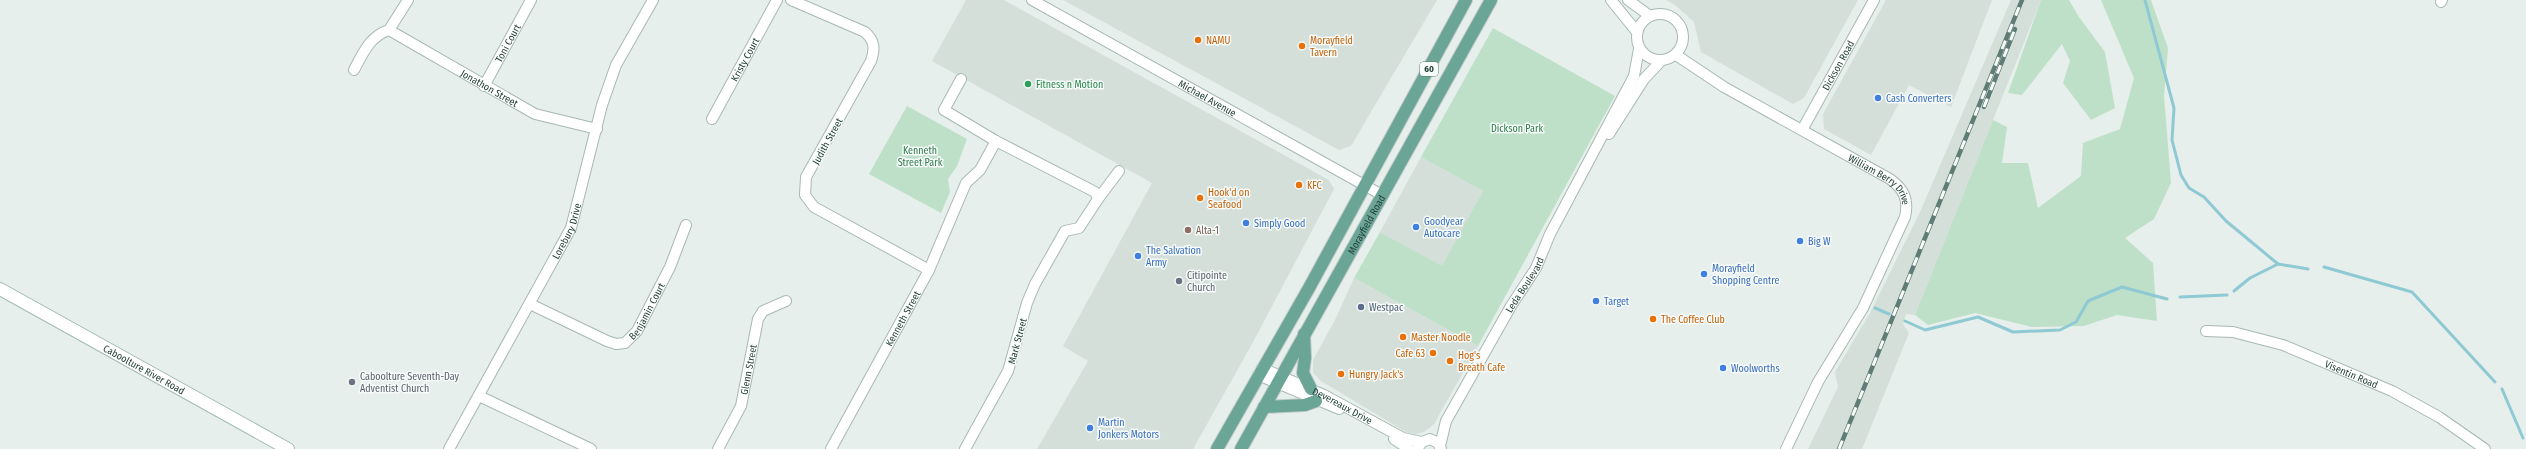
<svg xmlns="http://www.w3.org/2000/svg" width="2526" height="449" font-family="'Fira Sans Condensed',sans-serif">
  <rect width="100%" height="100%" fill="#e6efeb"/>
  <g fill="#d4dfda">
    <path d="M966 0H1004L1329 180 1334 189 1252 344 1193 449H1037L1088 361 1063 346 1152 183 932 61Z"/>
    <path d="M1063 0H1437L1351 146 1339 150Z"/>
    <path d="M1666 0H1858L1804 98 1793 104 1701 52 1694 22 1675 5Z"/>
    <path d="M1886 0H1992L1951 107 1909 85 1871 155 1824 129 1823 114Z"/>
    <path d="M2011 0H2041L1915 315 1906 314 1903 324 1909 333 1862 449H1808L1838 387 1835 372 1871 311 1920 212Z"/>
    <path d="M1421 157 1483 191 1442 267 1380 232Z"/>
    <path d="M1354 278 1478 346 1434 424 1424 432 1415 434 1406 432 1321 381 1313 373V360L1335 320Z"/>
  </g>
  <g fill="#bfe0c8">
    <path d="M2041 0H2069L2079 17 2105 52 2115 108 2091 120 2063 83 2070 61 2062 44 2022 95 2008 93Z"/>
    <path d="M2101 0H2151L2168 48 2164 95 2171 183 2154 219 2125 238 2153 263 2157 321 2117 315 2084 326 2032 327 1975 313 1928 325 1915 315 1993 120 2007 127 2002 163H2028L2038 208 2081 176 2083 143 2120 129 2134 78Z"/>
    <path d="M1493 28 1615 96 1478 346 1354 278 1380 232 1442 266 1483 191 1421 157Z"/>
    <path d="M907 106 967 139 957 166 948 179 950 192 941 213 869 174Z"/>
  </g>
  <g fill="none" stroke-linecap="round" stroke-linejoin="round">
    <g stroke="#8ec9d4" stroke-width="3">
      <path d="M2145 0 2174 108 2172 140 2181 175 2189 188 2204 197 2226 221 2278 264 2308 269"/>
      <path d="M2324 267 2412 292 2495 382"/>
      <path d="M2234 291 2250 278 2278 264"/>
      <path d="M2180 297 2227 295"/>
      <path d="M1875 308 1889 314"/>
      <path d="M1905 321 1925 330 1978 317 2013 332 2060 330 2076 322 2088 301 2122 287 2167 299"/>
      <path d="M2502 389 2523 438"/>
    </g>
    <g stroke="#a8b8b2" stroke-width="12">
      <g id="minor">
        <path d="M791 0 865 32C875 41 875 49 871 61L806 177 805 195 814 207 929 270"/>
        <path id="s1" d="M1032 0 1382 195"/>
        <path d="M1611 0 1637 32"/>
        <path d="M1628 0 1650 16"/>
        <path d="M2441 2 2442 0"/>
        <circle cx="1660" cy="37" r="23"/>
        <path id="s2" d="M389 30 535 114 597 129"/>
        <path id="s3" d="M1676 55 1724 87 1890 179C1904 189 1909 200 1905 217L1863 308 1818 382 1786 449"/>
        <path d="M354 70C363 53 370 36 389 30L408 0"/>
        <path d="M961 79 944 110 996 141 1095 192 1098 199 1079 228 1065 231 1035 284 1027 303 1008 371 965 449"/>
        <path id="s4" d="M484 86 531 0"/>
        <path id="s5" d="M712 119 777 0"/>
        <path id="s6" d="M1802 130 1874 0"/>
        <path d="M1609 134 1644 79 1661 61"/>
        <path d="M1098 199 1119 171"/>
        <path id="s7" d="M530 304 607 341 616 344 625 343 637 331 670 267 686 225"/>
        <path id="s8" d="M2206 331 2233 332 2283 345 2392 391 2439 417 2485 449"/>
        <path id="s9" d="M1262 368 1324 395 1403 438 1422 442"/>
        <path d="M1258 375 1339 409"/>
        <path d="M479 396 591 449"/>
        <path d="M1394 439 1409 449"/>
        <path id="s10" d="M1440 446 1446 421 1511 306 1536 268 1550 234 1634 76 1639 49"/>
        <path id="s11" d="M449 449 571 228 602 105 616 65 653 0"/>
        <path id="s12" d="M718 449 741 406 758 319 763 311 786 301"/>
        <path id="s13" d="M831 449 929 270 966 183 980 170 996 141"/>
        <path d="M1417 449 1422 442 1430 439 1438 443 1441 449"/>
      </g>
    </g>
    <g stroke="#a4bbb3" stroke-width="14">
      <g id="secondary">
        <path id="s14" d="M0 289 288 449"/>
      </g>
    </g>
    <g stroke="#c2cac8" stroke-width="14">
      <g id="primary">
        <path d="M1304 334 1305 358 1303 373 1311 389"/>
        <path d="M1264 407 1305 405 1316 401"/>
        <path d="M1217 449 1309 288 1466 0"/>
        <path id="s15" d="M1241 449 1491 0"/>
      </g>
    </g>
    <use href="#minor" stroke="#fff" stroke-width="10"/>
    <use href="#secondary" stroke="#fff" stroke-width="12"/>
    <use href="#primary" stroke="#6aa596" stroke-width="12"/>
    <g stroke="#5f7d75" stroke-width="4.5">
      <g id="rail">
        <path d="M1984 107 2015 29"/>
        <path d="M1839 449 2022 0"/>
      </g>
    </g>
    <use href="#rail" stroke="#f7fbf9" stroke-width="3" stroke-dasharray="9" stroke-linecap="butt"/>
  </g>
  <g fill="#e8710a" stroke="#f7fbf9" stroke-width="1.5">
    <circle cx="1198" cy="40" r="4"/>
    <circle cx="1302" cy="46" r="4"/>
    <circle cx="1299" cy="185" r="4"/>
    <circle cx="1200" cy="198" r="4"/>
    <circle cx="1653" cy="319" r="4"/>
    <circle cx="1403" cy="337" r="4"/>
    <circle cx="1433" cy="353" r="4"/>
    <circle cx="1450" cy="361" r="4"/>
    <circle cx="1341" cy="374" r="4"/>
  </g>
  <circle fill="#2e9e5b" stroke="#f7fbf9" stroke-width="1.5" cx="1028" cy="84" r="4"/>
  <g fill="#3f7fe0" stroke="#f7fbf9" stroke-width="1.5">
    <circle cx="1878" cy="98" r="4"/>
    <circle cx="1246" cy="223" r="4"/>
    <circle cx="1416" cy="227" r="4"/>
    <circle cx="1800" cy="241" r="4"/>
    <circle cx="1138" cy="256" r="4"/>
    <circle cx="1704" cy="274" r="4"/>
    <circle cx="1596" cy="301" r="4"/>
    <circle cx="1723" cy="368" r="4"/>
    <circle cx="1090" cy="428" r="4"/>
  </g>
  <circle fill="#8d6e63" stroke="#f7fbf9" stroke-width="1.5" cx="1188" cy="230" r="4"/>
  <g fill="#6b7280" stroke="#f7fbf9" stroke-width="1.5">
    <circle cx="1179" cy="281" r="4"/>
    <circle cx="352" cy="382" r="4"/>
  </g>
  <circle fill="#5c6f8a" stroke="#f7fbf9" stroke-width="1.5" cx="1361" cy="307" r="4"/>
  <g text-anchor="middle" stroke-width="3" stroke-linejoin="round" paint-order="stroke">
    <rect fill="#f7fbf9" stroke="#637a73" stroke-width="1" x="1420" y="62" width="18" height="14" rx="3"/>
    <g font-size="9" font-weight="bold" fill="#24423a">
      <text x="1429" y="72">60</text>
    </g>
    <g font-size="10" fill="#c56008" stroke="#f7fbf9" text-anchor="start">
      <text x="1206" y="44">NAMU</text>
      <text x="1310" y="44">Morayfield<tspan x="1310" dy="12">Tavern</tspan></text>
      <text x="1307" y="189">KFC</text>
      <text x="1208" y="196">Hook'd on<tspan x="1208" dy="12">Seafood</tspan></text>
      <text x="1661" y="323">The Coffee Club</text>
      <text x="1411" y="341">Master Noodle</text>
      <text x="1425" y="357" text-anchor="end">Cafe 63</text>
      <text x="1458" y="359">Hog's<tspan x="1458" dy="12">Breath Cafe</tspan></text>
      <text x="1349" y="378">Hungry Jack's</text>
    </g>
    <g font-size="10" fill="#24423a" stroke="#f7fbf9">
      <text dy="4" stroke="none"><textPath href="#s4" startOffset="49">Toni Court</textPath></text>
      <text dy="4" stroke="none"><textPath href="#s5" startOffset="68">Kristy Court</textPath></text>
      <text dy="4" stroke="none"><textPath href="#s6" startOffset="74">Dickson Road</textPath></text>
      <text dy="4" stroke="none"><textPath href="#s2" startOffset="116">Jonathon Street</textPath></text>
      <text dy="4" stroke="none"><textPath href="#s1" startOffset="201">Michael Avenue</textPath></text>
      <text transform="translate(827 141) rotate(-61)" y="4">Judith Street</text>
      <text dy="4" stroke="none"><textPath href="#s3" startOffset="240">William Berry Drive</textPath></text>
      <text dy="4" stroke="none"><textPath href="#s15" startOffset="257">Morayfield Road</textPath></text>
      <text dy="4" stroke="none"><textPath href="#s11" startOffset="248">Lorebury Drive</textPath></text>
      <text dy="4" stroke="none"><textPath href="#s10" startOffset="183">Leda Boulevard</textPath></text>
      <text dy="4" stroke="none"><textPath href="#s7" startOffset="143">Benjamin Court</textPath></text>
      <text dy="4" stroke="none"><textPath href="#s13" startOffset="149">Kenneth Street</textPath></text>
      <text transform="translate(1017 341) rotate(-75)" y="4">Mark Street</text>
      <text dy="4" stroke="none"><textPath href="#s14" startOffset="165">Caboolture River Road</textPath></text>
      <text dy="4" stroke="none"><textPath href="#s12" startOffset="86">Glenn Street</textPath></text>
      <text dy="4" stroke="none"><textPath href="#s8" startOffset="153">Visentin Road</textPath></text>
      <text dy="4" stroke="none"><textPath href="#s9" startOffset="89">Devereaux Drive</textPath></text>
    </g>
    <g font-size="10" fill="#27864d" stroke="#f7fbf9" text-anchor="start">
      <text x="1036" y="88">Fitness n Motion</text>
    </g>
    <g font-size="10" fill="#366cbe" stroke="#f7fbf9" text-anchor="start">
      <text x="1886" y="102">Cash Converters</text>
      <text x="1424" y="225">Goodyear<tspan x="1424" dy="12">Autocare</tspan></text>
      <text x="1254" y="227">Simply Good</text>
      <text x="1808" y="245">Big W</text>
      <text x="1146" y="254">The Salvation<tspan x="1146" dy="12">Army</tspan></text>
      <text x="1712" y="272">Morayfield<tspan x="1712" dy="12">Shopping Centre</tspan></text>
      <text x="1604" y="305">Target</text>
      <text x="1731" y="372">Woolworths</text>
      <text x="1098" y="426">Martin<tspan x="1098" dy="12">Jonkers Motors</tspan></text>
    </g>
    <g font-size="10" fill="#2d7a4b" stroke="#f7fbf9">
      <text x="1517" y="132">Dickson Park</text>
      <text x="920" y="154">Kenneth<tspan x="920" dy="12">Street Park</tspan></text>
    </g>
    <g font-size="10" fill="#785e54" stroke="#f7fbf9" text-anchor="start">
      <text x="1196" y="234">Alta-1</text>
    </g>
    <g font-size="10" fill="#5b616d" stroke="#f7fbf9" text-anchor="start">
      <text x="1187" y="279">Citipointe<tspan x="1187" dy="12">Church</tspan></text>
      <text x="360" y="380">Caboolture Seventh-Day<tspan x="360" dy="12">Adventist Church</tspan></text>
    </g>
    <g font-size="10" fill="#4e5e75" stroke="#f7fbf9" text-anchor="start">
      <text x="1369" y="311">Westpac</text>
    </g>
  </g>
</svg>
